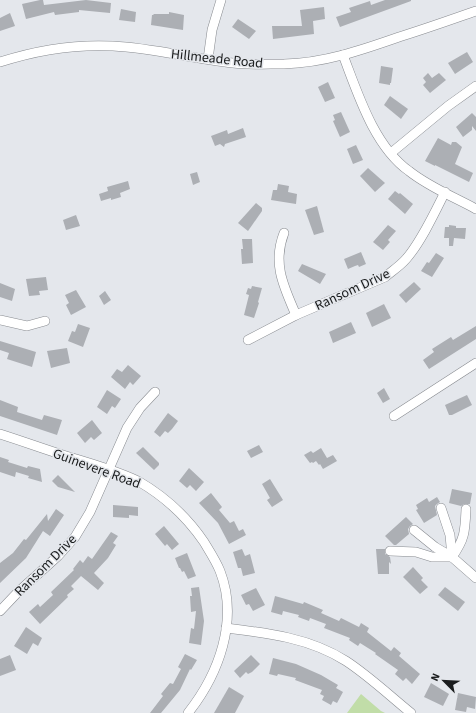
<svg xmlns="http://www.w3.org/2000/svg" width="476" height="713" font-family="'Source Sans 3',sans-serif">
  <rect width="100%" height="100%" fill="#e4e7ec"/>
  <path fill="#c1dda8" d="M361 694 381 711 385 713H347Z"/>
  <g fill="#acafb4">
    <path d="M40 0H43L44 5 86 0 111 3 110 13 79 10V12L55 15 54 12 26 19 22 4Z"/>
    <path d="M385 0H411V1L340 27 336 17 351 12 349 8 370 1 371 5Z"/>
    <path d="M324 7 325 19 313 21 314 34 273 39 272 26H302L300 10Z"/>
    <path d="M121 9 136 12 135 22 119 20Z"/>
    <path d="M169 12 184 15 183 30 151 25 152 15H153L154 14H169Z"/>
    <path d="M10 13 15 26 0 31V18Z"/>
    <path d="M238 19 256 31 249 39 232 27Z"/>
    <path d="M467 52 473 62 455 74 448 63Z"/>
    <path d="M381 66 393 68 391 83H390V85L379 83Z"/>
    <path d="M428 73 432 78 439 73 446 80 430 93 423 85 426 82 423 78Z"/>
    <path d="M328 82 335 98 325 102 318 87Z"/>
    <path d="M390 96 408 109 401 119 384 105Z"/>
    <path d="M341 112 350 132 340 137 333 121 335 120 333 115Z"/>
    <path d="M472 113 476 117V131L472 126V130L463 137 456 127Z"/>
    <path d="M243 128 246 137 225 144 224 147 220 144 215 146 211 136 227 130 228 134Z"/>
    <path d="M438 138 451 145 452 142H456L462 147 455 164 473 173 469 182 435 165V166L425 161Z"/>
    <path d="M356 145 363 160 353 164 347 149Z"/>
    <path d="M368 168 385 183 375 192 360 176Z"/>
    <path d="M197 172 200 182 193 185 190 174Z"/>
    <path d="M128 181 130 189 120 193 121 197 111 200V198L101 201 99 194 108 191 107 187Z"/>
    <path d="M278 184 289 186 288 192 297 194 296 204 271 200 273 190H277Z"/>
    <path d="M395 191 399 194 400 193 413 204 405 214 388 199Z"/>
    <path d="M256 203 262 208V211L248 231 238 223Z"/>
    <path d="M317 206 324 232 314 235 305 210Z"/>
    <path d="M76 215 80 226 66 230 63 220Z"/>
    <path d="M388 225 396 231 388 240 390 242 383 250 373 242Z"/>
    <path d="M449 225 456 226V228H466L465 239 454 238 453 246H449V238H444L445 227H449Z"/>
    <path d="M242 239H252L253 263 242 264 241 249H243Z"/>
    <path d="M361 252 366 264 359 267 358 265 355 266 348 269 344 259Z"/>
    <path d="M436 253 444 258 432 277 421 271 427 262 429 263Z"/>
    <path d="M302 264 326 274 320 284 298 271Z"/>
    <path d="M46 277 48 290 39 291 40 295 29 296 26 279Z"/>
    <path d="M414 282 421 289 406 303 399 295Z"/>
    <path d="M0 283 15 289 12 301 0 297Z"/>
    <path d="M252 286 262 288 258 302 259 303 254 318 244 315 249 295 246 294 248 288 251 289Z"/>
    <path d="M76 290 86 307 71 315 66 305 69 303 65 295Z"/>
    <path d="M105 291 111 300 104 305 99 296Z"/>
    <path d="M384 304 391 318 372 327 366 313Z"/>
    <path d="M351 322 356 333 333 343 329 332Z"/>
    <path d="M78 324 90 328 83 347 68 341 72 331 75 332Z"/>
    <path d="M476 326V339L429 369 423 360 434 352 432 349 451 337 453 340Z"/>
    <path d="M0 341 36 352 32 367 7 359 9 353 0 350Z"/>
    <path d="M67 348 70 363 51 368 47 351Z"/>
    <path d="M128 365 141 376 133 385 130 382 125 389 111 377 117 369 122 372Z"/>
    <path d="M384 388 390 399 383 403 377 393Z"/>
    <path d="M107 390 121 399 115 408 112 406 107 414 97 407Z"/>
    <path d="M467 395 472 405 452 415H449L445 405Z"/>
    <path d="M0 400 18 407 17 412 42 420 44 415 62 420 57 435 0 416Z"/>
    <path d="M168 413 178 421 172 429 168 433 165 431 160 437 154 432Z"/>
    <path d="M92 420 102 433 94 440 91 437 85 443 77 433Z"/>
    <path d="M259 445 263 452 251 458 247 451Z"/>
    <path d="M143 447 159 463V465L154 470 136 453Z"/>
    <path d="M321 448 327 458 333 455 337 461 323 469 320 464 319 465 316 461 313 463 312 462 310 463 304 455 311 451 313 453Z"/>
    <path d="M0 457 9 460 8 462 27 468 28 466 40 469 42 482 28 478 29 476 16 472 15 477 0 472Z"/>
    <path d="M189 468 204 482 196 491 190 485 187 488 179 481Z"/>
    <path d="M58 475 75 492 58 487 52 481Z"/>
    <path d="M270 479 283 500 272 507 267 500 270 498 262 484Z"/>
    <path d="M452 489 472 493 470 504H464L461 506 449 503Z"/>
    <path d="M211 493 222 507 219 510 230 523 234 521 239 531 243 529 246 535 229 544 218 523 199 503Z"/>
    <path d="M437 497 440 502 437 504 435 506 437 515 424 523 416 510 418 509 416 505 427 498 429 502Z"/>
    <path d="M113 505 138 507V516L129 515V518L113 517Z"/>
    <path d="M56 509 64 515 50 536 43 531 26 558 0 583V563L13 553 24 539 26 540 47 514 48 521Z"/>
    <path d="M406 517 413 524 410 526 408 529 409 534 396 545H394L385 536Z"/>
    <path d="M164 526 179 544 172 550 167 544 165 546 155 534Z"/>
    <path d="M111 532 118 536 113 543 116 545 108 558 94 573 104 583 98 590 81 576 71 586 74 589 67 595 68 597 40 624 29 612 38 604 40 607 53 595 51 592 74 570 73 569 80 560 83 563 88 556 92 559Z"/>
    <path d="M242 549 245 556 250 554 255 573 243 576 241 568H238L233 552Z"/>
    <path d="M376 549H385V554L390 557 391 564 389 562V574H378Z"/>
    <path d="M187 553 196 576 188 579 184 571 182 572 180 568H179L175 558Z"/>
    <path d="M413 567 423 578 421 580 428 587 420 594 403 577Z"/>
    <path d="M199 587 204 621 201 645 189 643 191 628 194 629 196 611 191 612 190 596H192L191 588Z"/>
    <path d="M445 587 465 602 458 611 438 595Z"/>
    <path d="M256 588 265 605 253 611 249 604 246 605 241 595Z"/>
    <path d="M275 596 303 604 304 602 323 610 321 613 339 621 341 618 359 627 361 623 369 628 367 632 391 651 394 647 401 653 399 656 420 674 412 684 406 678 403 681 395 674 398 670 375 654 376 653 360 643 358 646 349 640 350 638 324 628 326 624 310 618 309 621 298 617 299 615 283 611 282 615 271 612Z"/>
    <path d="M26 627 42 638 38 646 33 643 27 654 14 646Z"/>
    <path d="M185 654 197 660 191 670 190 669 180 690 161 713H150L163 696 161 694 170 683 173 684 181 669 178 667Z"/>
    <path d="M10 655 16 670 0 676V659Z"/>
    <path d="M251 655 260 664 252 672 248 674 246 672 240 678 234 671Z"/>
    <path d="M273 658 296 664 321 675 338 685 336 688 343 692 337 703 333 701 331 705 322 700 324 696 320 694 322 690 295 680 296 678 278 674 277 676 269 674Z"/>
    <path d="M431 683 449 694 443 706 424 697Z"/>
    <path d="M229 687 244 696 235 713H214Z"/>
    <path d="M458 693 476 697 475 709 467 707 466 712 455 710Z"/>
  </g>
  <g fill="none" stroke-linecap="round" stroke-linejoin="round">
    <g stroke="#888b90" stroke-width="10">
      <g id="minor">
        <path d="M343 55C358 94 374 146 409 171 429 187 454 197 476 209"/>
        <path d="M208 59 212 30 221 0"/>
        <path d="M0 62C37 50 74 44 113 46 154 48 193 59 233 63 250 65 267 64 284 64 324 63 362 50 399 37 425 29 450 20 476 11"/>
        <path d="M391 153 448 106 476 86"/>
        <path d="M284 233C272 264 284 287 296 315"/>
        <path d="M0 320 27 326 45 321"/>
        <path d="M248 340 296 315 385 277C392 271 400 266 406 259 421 242 435 212 445 192"/>
        <path d="M394 416 476 363"/>
        <path d="M0 434C22 441 44 449 66 456 90 463 115 470 138 481 164 496 187 517 204 542 210 552 216 561 220 571 239 620 219 674 188 713"/>
        <path d="M441 508 450 535 452 557"/>
        <path d="M414 530 435 547 452 557 476 578"/>
        <path d="M390 551 416 552 432 557H452C465 539 465 531 466 509"/>
        <path d="M0 611 18 592 58 556 75 537 90 512 127 428 140 408 155 392"/>
        <path d="M226 628C268 633 310 638 346 661 369 676 390 696 411 713"/>
      </g>
    </g>
    <use href="#minor" stroke="#fff" stroke-width="9"/>
  </g>
  <g text-anchor="middle" stroke-width="3" stroke-linejoin="round" paint-order="stroke">
    <g font-size="14" fill="#1a1c1d" stroke="#e4e7ec">
      <text transform="translate(217 58) rotate(6)" y="5">Hillmeade Road</text>
      <text transform="translate(352 289) rotate(-25)" y="5">Ransom Drive</text>
      <text transform="translate(97 468) rotate(20)" y="5">Guinevere Road</text>
      <text transform="translate(45 565) rotate(-45)" y="5">Ransom Drive</text>
    </g>
  </g>
  <g transform="translate(444 681) rotate(294)" stroke="#e4e7ec" stroke-width="3" paint-order="stroke">
  <path d="M0-3L7 15L0 10L-7 15Z" fill="#1a1c1d"/>
  <text y="-6" font-size="11" font-weight="bold" text-anchor="middle" fill="#1a1c1d">N</text>
  </g>
</svg>
